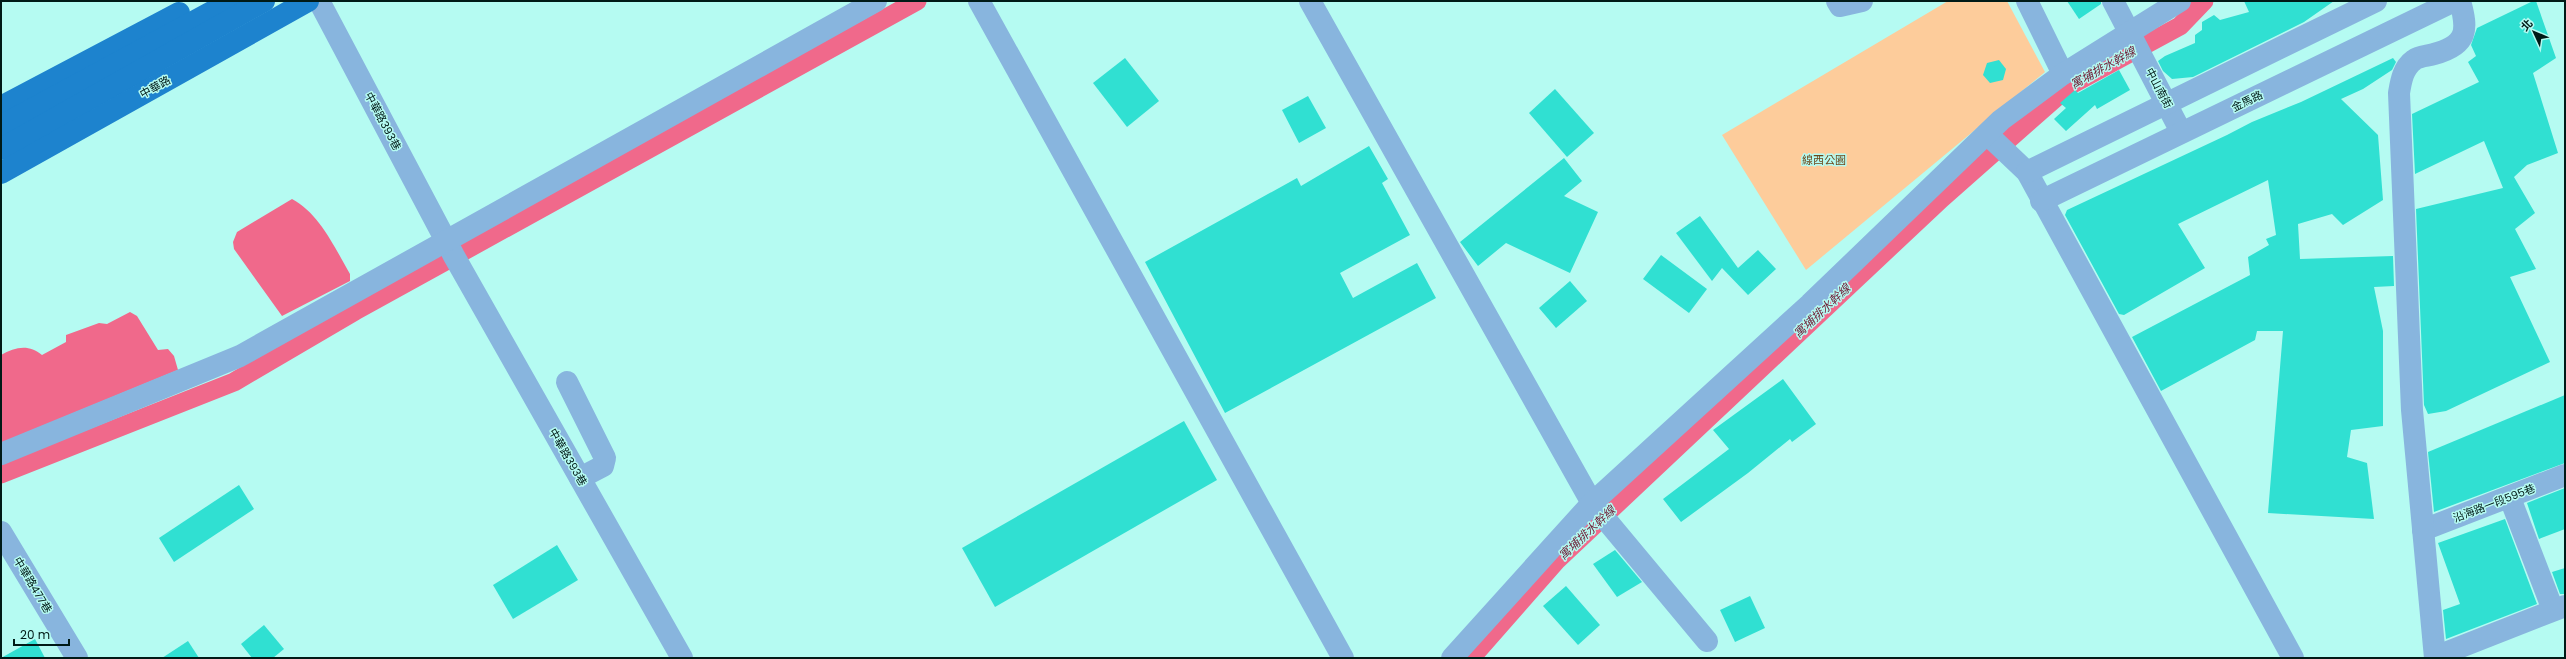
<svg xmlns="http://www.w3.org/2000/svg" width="2566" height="659" font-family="Poppins,'Noto Sans TC',sans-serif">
  <rect width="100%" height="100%" fill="#b5fbf2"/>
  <path fill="#fdcc9b" d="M1948 1H2007L2045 72 1806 270 1722 135Z"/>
  <g fill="#f0698b">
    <path d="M292 199C319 213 335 248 350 274V281L282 316 234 249 233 242 237 232Z"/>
    <path d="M130 312 137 316 158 350 168 349 174 356 178 370 1 443V355C15 347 29 344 42 355L66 342V335L99 323 107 324Z"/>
  </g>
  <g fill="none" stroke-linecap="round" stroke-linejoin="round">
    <g stroke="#f0698b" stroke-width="19">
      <path d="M1 474 234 382 355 311 917 1"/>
      <path d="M1471 658 1557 560 1942 198 2069 86 2180 26 2204 1"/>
    </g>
  </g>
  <g fill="#30e0d2">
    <path d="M2067 1H2101V4L2079 19Z"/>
    <path d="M2244 1H2334L2304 22 2193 77 2172 79 2163 71 2158 61 2165 56 2195 43V35L2202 30V22L2214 15 2220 20 2249 12Z"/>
    <path d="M2533 1H2536L2556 58 2533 73 2558 153 2527 165 2514 177 2535 213 2515 229 2536 269 2510 277 2550 362 2446 411 2428 414 2424 405 2416 209 2503 188 2484 141 2415 174 2412 114 2479 82 2468 62 2476 56 2471 45 2477 28Z"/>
    <path d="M1125 58 1159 101 1127 127 1093 83Z"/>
    <path d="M2393 58 2396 62 2392 70 2363 89 2341 99 2378 135 2383 200 2343 225 2332 214 2298 224 2300 259 2393 256 2394 286 2374 287 2383 331V426L2351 430 2347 457 2367 463 2374 519 2268 513 2283 331H2257L2255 340 2161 391 2132 337 2250 275 2248 257 2269 245 2266 239 2276 235 2268 180 2178 224 2205 268 2124 315 2119 314 2065 215 2067 210 2227 135 2252 122 2301 102Z"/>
    <path d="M1999 60 2006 69 2003 80 1990 83 1983 75 1987 63Z"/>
    <path d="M2119 70 2130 90 2097 109 2095 105 2066 131 2054 119 2066 108 2060 103 2075 90 2078 93Z"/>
    <path d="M1555 89 1594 133 1567 157 1529 113Z"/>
    <path d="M1308 96 1326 128 1299 143 1282 110Z"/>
    <path d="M1369 146 1388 179 1382 183 1410 235 1340 273 1353 298 1417 263 1436 298 1225 413 1145 262 1297 178 1301 186Z"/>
    <path d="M1564 158 1582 181 1564 196 1598 212 1570 273 1506 243 1478 266 1460 242Z"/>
    <path d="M1700 216 1738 268 1758 250 1776 269 1748 295 1722 268 1712 281 1676 233Z"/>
    <path d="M1661 255 1707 289 1689 313 1643 279Z"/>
    <path d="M1570 281 1587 301 1556 328 1539 308Z"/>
    <path d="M1783 379 1816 424 1792 442 1790 439 1748 473 1681 522 1663 499 1729 449 1713 430Z"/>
    <path d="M2565 395V463L2434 512 2428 452Z"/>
    <path d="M1184 421 1217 480 995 607 962 548Z"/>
    <path d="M239 485 254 509 174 562 159 538Z"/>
    <path d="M2565 488V529L2539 539 2527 503Z"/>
    <path d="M2505 519 2537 604 2446 639 2443 610 2460 604 2438 543Z"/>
    <path d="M557 545 578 580 513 619 493 585Z"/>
    <path d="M1615 550 1642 582 1617 597 1593 564Z"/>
    <path d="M2565 568V594H2560L2552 572Z"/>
    <path d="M1566 586 1600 625 1578 645 1543 606Z"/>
    <path d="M1750 596 1765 628 1735 642 1720 610Z"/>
    <path d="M264 625 284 649 273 658H252L241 644Z"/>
    <path d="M35 639 45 658H1Z"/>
    <path d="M188 641 199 658H162Z"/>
  </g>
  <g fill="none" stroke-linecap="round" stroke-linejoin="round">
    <g stroke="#88b5de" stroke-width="22">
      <path d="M319 1 454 256 682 658"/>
      <path d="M979 1 1343 658"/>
      <path d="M1310 1 1592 503 1707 641"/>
      <path d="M1837 1 1840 6 1862 1"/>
      <path d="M2027 1 2063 74"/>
      <path d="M2113 1 2181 132"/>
      <path d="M1987 134 2027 172 2293 658"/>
      <path d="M2027 172 2376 1"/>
      <path d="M2041 201 2454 1"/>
      <path d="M567 382 605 458 603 466 580 478"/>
      <path d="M1 454 240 356 876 1"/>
      <path d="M2510 498 2553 610"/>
      <path d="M2423 530 2565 475"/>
      <path d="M1 532 77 658"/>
      <path d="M2435 657 2565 606"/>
      <path d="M1452 658 1592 503 1810 304 2001 120 2063 74 2180 1"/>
      <path d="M2435 658 2412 410 2399 93C2401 81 2403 68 2414 60 2419 56 2428 56 2434 54 2468 45 2468 30 2460 1"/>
    </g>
    <g stroke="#1d83ce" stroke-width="22">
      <path d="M1 107 179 13"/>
      <path d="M1 126 232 1"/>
      <path d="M1 149 264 1"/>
      <path d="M1 173 308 1"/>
    </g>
  </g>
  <g text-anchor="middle" stroke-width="3" stroke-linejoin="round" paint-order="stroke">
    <g font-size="11" fill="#001a17" stroke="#b5fbf2">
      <text transform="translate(155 87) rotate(-29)" y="4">中華路</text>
      <text transform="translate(2159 88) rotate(62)" y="4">中山南街</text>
      <text transform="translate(2247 101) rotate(-26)" y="4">金馬路</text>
      <text transform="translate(383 121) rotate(62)" y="4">中華路393巷</text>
      <text transform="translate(568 457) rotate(60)" y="4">中華路393巷</text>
      <text transform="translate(2494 503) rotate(-21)" y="4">沿海路一段595巷</text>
      <text transform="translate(33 585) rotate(59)" y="4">中華路477巷</text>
    </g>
    <g font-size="11" fill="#6d4619" stroke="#b5fbf2">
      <text x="1824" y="164">線西公園</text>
    </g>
    <g font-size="12" font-style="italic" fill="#711c36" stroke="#b5fbf2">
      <text transform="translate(2103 68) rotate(-29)" y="4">寓埔排水幹線</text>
      <text transform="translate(1822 311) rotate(-43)" y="4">寓埔排水幹線</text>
      <text transform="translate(1587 533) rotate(-43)" y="4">寓埔排水幹線</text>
    </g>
  </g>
  <rect width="2566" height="659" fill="none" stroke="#001a17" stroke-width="4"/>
  <g transform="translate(2534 32) rotate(314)" stroke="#b5fbf2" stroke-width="3" paint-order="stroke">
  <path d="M0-3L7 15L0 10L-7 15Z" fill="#001a17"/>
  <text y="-6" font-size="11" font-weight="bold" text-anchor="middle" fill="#001a17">北</text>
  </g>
  <path d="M14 639v6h55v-6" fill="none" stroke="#001a17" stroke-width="2"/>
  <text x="20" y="639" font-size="12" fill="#001a17" stroke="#b5fbf2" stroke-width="3" paint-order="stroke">20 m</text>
</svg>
